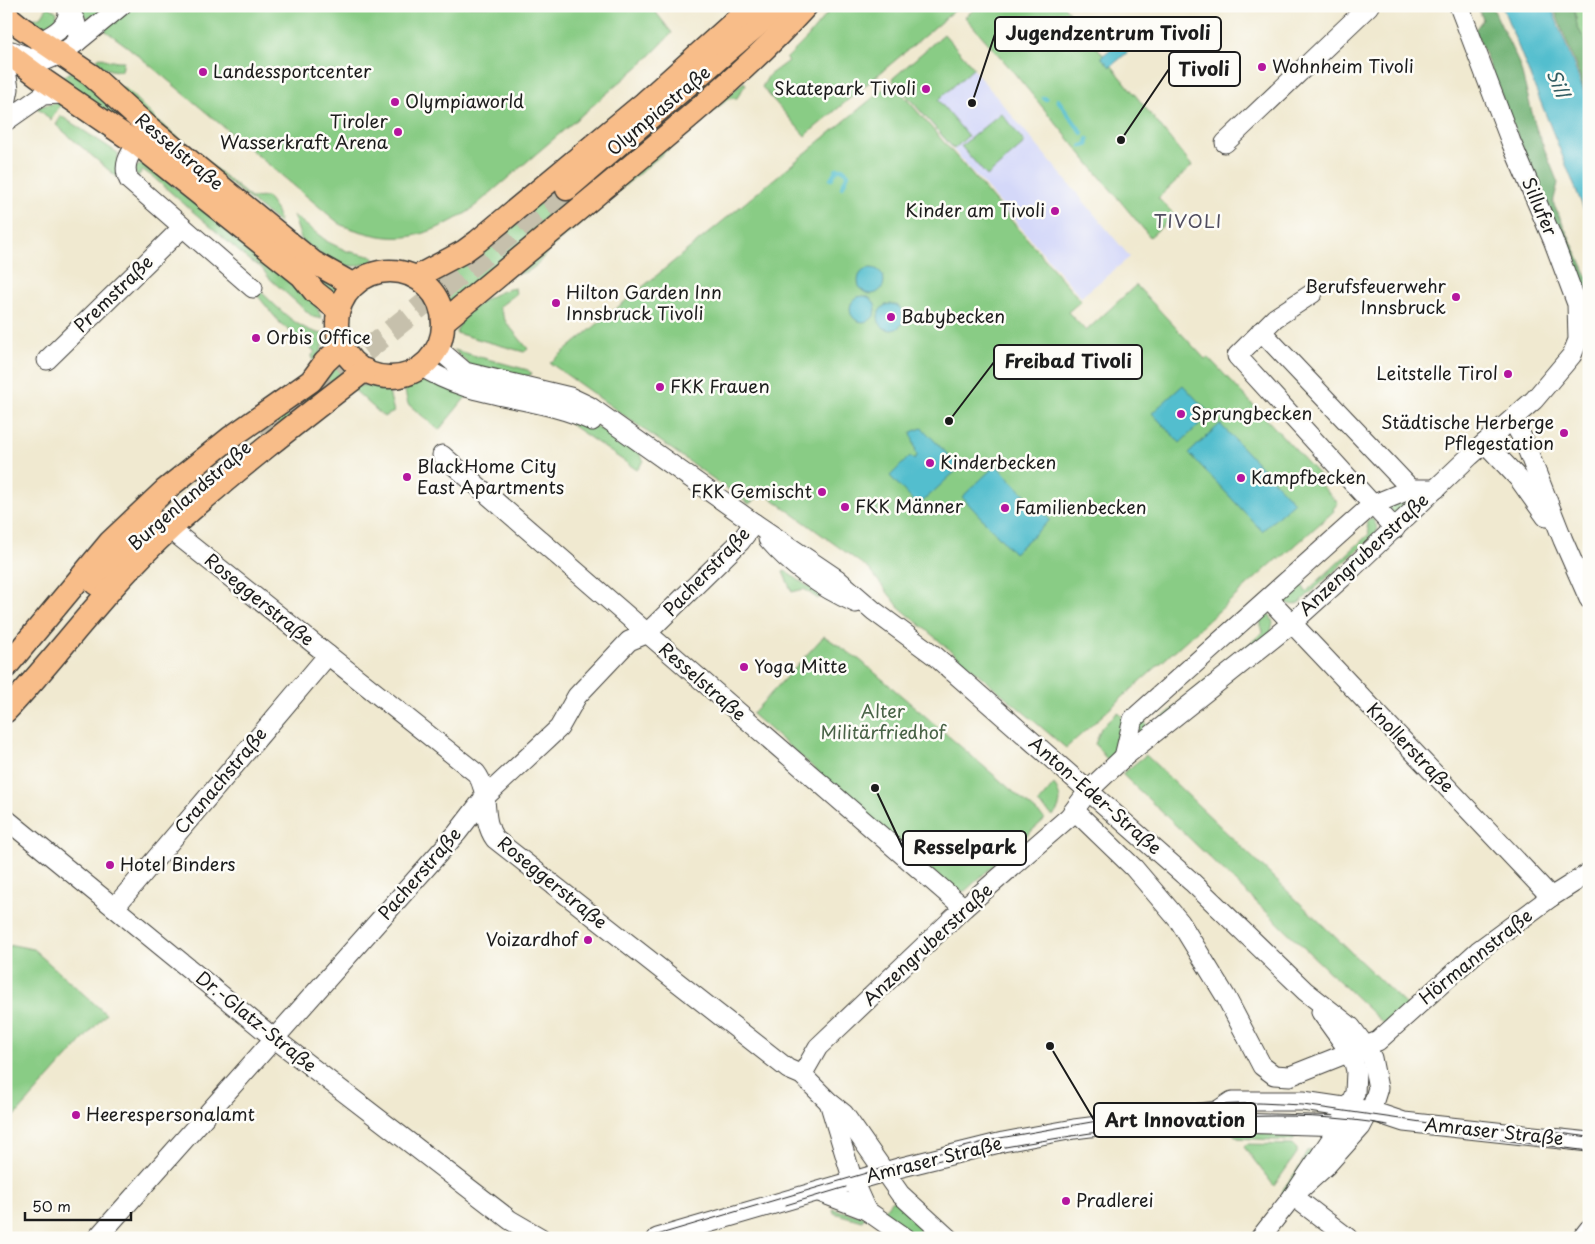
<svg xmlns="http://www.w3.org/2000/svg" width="1595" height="1244" font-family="'Playpen Sans',sans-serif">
  <rect width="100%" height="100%" fill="#fdfcf7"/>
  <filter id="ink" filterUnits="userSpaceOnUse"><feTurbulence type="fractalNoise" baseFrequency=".02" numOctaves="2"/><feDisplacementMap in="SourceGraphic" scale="10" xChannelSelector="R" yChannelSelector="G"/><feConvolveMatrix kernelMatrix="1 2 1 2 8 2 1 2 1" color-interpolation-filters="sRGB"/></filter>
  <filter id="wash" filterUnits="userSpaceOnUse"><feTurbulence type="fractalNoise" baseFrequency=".0096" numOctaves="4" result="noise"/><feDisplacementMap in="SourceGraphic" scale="20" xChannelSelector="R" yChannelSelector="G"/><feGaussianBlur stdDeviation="1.12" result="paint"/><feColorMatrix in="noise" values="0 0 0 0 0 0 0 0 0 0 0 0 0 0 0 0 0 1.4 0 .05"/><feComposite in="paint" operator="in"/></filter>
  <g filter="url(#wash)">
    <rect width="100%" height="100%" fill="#f0e9d0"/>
    <path fill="#d4d8f9" d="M944 34 1130 257 1081 297 892 79Z"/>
    <g fill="#89cc85" stroke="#527450">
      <path d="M48 6 57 12 56 21C48 27 39 26 31 20L42 16Z"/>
      <path d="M81 6H651L672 33 646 60 468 212C418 241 396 245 341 225L128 47 84 15Z"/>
      <path d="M833 6H960L805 136 762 87 769 75 788 61 786 59 808 37Z"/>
      <path d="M978 6H1064L1192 166 1158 198 1175 215 1150 237 1010 68 965 17Z"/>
      <path d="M1574 6H1589V49L1577 26Z"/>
      <path d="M776 20 747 55 449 304 441 287 432 278 559 180 573 196 691 97Z"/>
      <path d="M944 34 974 68 938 100 968 136 954 149 892 79Z"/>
      <path d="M100 57 110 61H124L122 71C111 71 101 69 97 59Z"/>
      <path d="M73 71 339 287 335 295 57 80Z"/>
      <path d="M744 82 746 84 737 98 728 99 554 245C540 258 537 273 515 274Z"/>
      <path d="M892 82 1081 301 1068 312 1086 331 1136 285 1205 359 1208 357 1322 478 1318 482 1338 503 1333 509 1334 511 1279 560 1278 558 1066 748 899 607 869 569 764 493 749 504 550 363Z"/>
      <path d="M121 87 125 88 158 121 251 198 267 197 277 211 280 224 166 131 125 96Z"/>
      <path d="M56 103 61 104 51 120 36 107Z"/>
      <path d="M1001 113 1025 143 987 176 961 146Z"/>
      <path d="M61 116 118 153V178L56 125Z"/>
      <path d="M142 164H146L313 298 322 319 313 317 269 278 261 267 250 261 153 177 143 170 137 177 134 168Z"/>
      <path d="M293 215 328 242 347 251 374 257 373 262 356 266H337L302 241Z"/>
      <path d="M515 288 516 294 499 307 506 322 528 349 524 352 456 333C462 311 493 291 515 288Z"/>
      <path d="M260 291C279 308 298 331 324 334L321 352 313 361 312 355 315 352 280 323 257 295Z"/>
      <path d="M454 350 528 370 532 374 522 378 477 372Z"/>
      <path d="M338 361 351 374 268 441 257 426Z"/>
      <path d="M416 381 433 382 585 421 615 437 639 453 644 461 637 470 557 415 489 399 466 397 439 430 408 404 404 387 416 383Z"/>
      <path d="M374 384 388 388 394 412 384 417 351 387Z"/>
      <path d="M1409 501 1395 517 1387 506 1408 501Z"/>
      <path d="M1369 519H1373L1378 529 1375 535 1299 603 1293 605 1286 603 1284 597 1300 581 1306 592 1369 534 1366 522Z"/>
      <path d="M785 571 821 595 818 599 804 589 792 592 783 572Z"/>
      <path d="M1265 613 1270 615 1273 622 1271 632 1146 737 1139 736 1138 727 1144 720 1149 729 1262 633 1260 617Z"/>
      <path d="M824 636 860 660 1045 819 965 891H955L752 714Z"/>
      <path d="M1118 712 1126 721 1116 752 1108 761 1095 744 1101 728Z"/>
      <path d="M1146 755 1408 1007 1386 1026 1122 774Z"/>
      <path d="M1054 784C1061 796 1063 805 1053 816L1038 803Z"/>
      <path d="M13 945 33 949 106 1014 6 1126V947Z"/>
      <path d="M1234 1132 1296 1134 1294 1140 1291 1141 1238 1138 1232 1133Z"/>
      <path d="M1247 1144 1293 1145 1297 1149V1153L1274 1186 1244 1147Z"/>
      <path d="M1313 1150 1283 1195 1281 1192 1301 1165 1307 1151Z"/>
      <path d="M898 1199 941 1238H912L880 1216 891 1201Z"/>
      <path d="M833 1209 865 1217 862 1221 834 1213Z"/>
    </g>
    <g fill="#6eb072" stroke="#456647">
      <path d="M1477 6H1492L1520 66 1536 128 1558 183 1553 203 1589 280V299L1544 201 1475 30 1483 19Z"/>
      <path d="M1553 6H1574L1577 26 1589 49V101Z"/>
    </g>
    <g fill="#52bece" stroke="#376d75">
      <path d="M1502 6H1551L1589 105V222Z"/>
      <path d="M1119 42 1128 52 1110 67 1101 57Z"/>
      <circle cx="871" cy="281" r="13"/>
      <circle cx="863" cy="309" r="13"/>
      <circle cx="891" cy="317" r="13"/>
      <path d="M1183 385 1210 414 1180 443 1152 413Z"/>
      <path d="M1220 424 1294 502 1262 531 1189 453Z"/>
      <path d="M922 428 960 467 918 506 890 476 910 456 914 460 917 456 911 432Z"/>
      <path d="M996 465 1050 520 1014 553 962 497Z"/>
    </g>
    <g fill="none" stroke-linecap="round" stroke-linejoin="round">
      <g stroke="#52bece" stroke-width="4.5">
        <path d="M1044 98 1046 99"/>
        <path d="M1058 100 1082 133"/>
        <path d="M1082 146 1087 144 1088 139"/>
        <path d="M831 179 837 169H842L848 174 842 187"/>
      </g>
    </g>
  </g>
  <g filter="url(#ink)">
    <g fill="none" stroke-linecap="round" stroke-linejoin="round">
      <path stroke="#c6c0ac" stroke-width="22" stroke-dasharray="22 11" stroke-linecap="butt" d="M262 434 567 189"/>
      <g stroke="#3c3b37" stroke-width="21">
        <g id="minor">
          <path d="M41 41C54 34 70 26 68 9"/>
          <path d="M77 42 121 6"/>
          <path d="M12 51 42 62 61 54 77 42C80 28 75 17 66 6"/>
          <path d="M6 70 9 89 6 104"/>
          <path d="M6 121 43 95 63 94"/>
          <path d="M1225 143 1369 6"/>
          <path d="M137 144C129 155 122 166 129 180L253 288"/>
          <path d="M1313 293 1275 318 1237 356 1395 529"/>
          <path d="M1261 331 1411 489"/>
          <path d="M437 348 465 372 570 397 589 406 754 523 837 579 874 611 935 656 1192 882 1305 991 1351 1027 1366 1047 1372 1058 1378 1088 1373 1104 1361 1127 1326 1166 1293 1196"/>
          <path d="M47 360 182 228"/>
          <path d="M421 366C471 400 537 395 592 421"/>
          <path d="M1512 420 1524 441 1563 540 1589 599"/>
          <path d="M1485 443 1519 479 1546 517"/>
          <path d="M442 455 964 908"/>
          <path d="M170 529 476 773C491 792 480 818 495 839L788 1069 802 1075 829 1102 844 1114 900 1194 948 1238"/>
          <path d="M768 539C792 567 822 588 856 603"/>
          <path d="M1269 599 1551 897"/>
          <path d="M1124 757 1133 719 1372 505 1411 489H1436"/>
          <path d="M1075 811 1134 868 1180 922 1226 997 1262 1066 1274 1075 1290 1076 1378 1041 1478 951 1551 897 1589 873"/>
          <path d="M6 819 275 1039 510 1220 541 1238"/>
          <path d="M115 907 328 655"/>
          <path d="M802 1075 818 1047 964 908 1069 817 1089 790 1124 757 1291 624 1342 578 1470 456 1534 400 1572 355 1578 340 1577 304 1553 240 1511 142 1459 6"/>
          <path d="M829 1102 853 1181 866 1210"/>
          <path d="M1217 1111 1234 1123 1348 1126"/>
          <path d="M819 1192 866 1210 906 1238"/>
          <path d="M1293 1196 1348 1238"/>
          <path d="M97 1238 457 833 484 798 559 728 577 696 629 641 646 634 740 542 754 523"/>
          <path d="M657 1238 898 1168 1003 1142 1074 1129 1217 1111 1232 1101H1303L1371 1111 1404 1122 1589 1142"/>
          <path d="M1260 1238 1293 1196 1340 1126 1355 1093 1356 1071 1354 1063 1344 1044 1321 1012"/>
          <path d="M1582 1238 1589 1229"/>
        </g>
      </g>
      <g stroke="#3c3b37" stroke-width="25">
        <g id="major">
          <path d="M6 15 22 28 91 75 147 126 313 262 354 285"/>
          <path d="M6 52 45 81 137 144 302 276 315 292 338 310"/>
          <path d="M567 189 780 6"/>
          <circle cx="390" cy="324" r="53"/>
          <path d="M416 277 463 252 478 241 644 103 752 6"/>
          <path d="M443 322C510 267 577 211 644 155 700 108 756 61 806 6"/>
          <path d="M96 584 113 564 156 522"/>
          <path d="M6 667 110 542 165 490 230 438 311 381 325 362 342 346"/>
          <path d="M6 711C62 651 110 583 171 528 233 472 299 421 365 370"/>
        </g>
      </g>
      <use href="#minor" stroke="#fff" stroke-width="19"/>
      <use href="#major" stroke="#f8bd89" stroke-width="22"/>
      <g stroke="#1c1c1c" stroke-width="1">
        <path d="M1448 1133 1589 1151"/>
        <path d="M920 1165C974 1151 1029 1143 1084 1134 1185 1119 1287 1107 1388 1125"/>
        <path d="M786 1205 846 1187"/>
        <path d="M647 1238 900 1163 1000 1138 1103 1120 1215 1105 1259 1103 1303 1105 1449 1126 1530 1129 1589 1137"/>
      </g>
    </g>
  </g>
  <g fill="#b5179e" stroke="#fdfcf7" stroke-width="2">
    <circle cx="1262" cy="67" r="5"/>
    <circle cx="203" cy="72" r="5"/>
    <circle cx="926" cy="89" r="5"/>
    <circle cx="395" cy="102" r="5"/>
    <circle cx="398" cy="132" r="5"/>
    <circle cx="1055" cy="211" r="5"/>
    <circle cx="1456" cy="297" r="5"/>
    <circle cx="556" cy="303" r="5"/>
    <circle cx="891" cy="317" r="5"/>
    <circle cx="256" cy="338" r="5"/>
    <circle cx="1508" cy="374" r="5"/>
    <circle cx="660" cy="387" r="5"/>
    <circle cx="1181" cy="414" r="5"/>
    <circle cx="1564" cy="433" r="5"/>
    <circle cx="930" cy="463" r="5"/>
    <circle cx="407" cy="477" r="5"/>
    <circle cx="1241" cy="478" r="5"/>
    <circle cx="822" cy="492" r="5"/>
    <circle cx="845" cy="507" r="5"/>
    <circle cx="1005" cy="508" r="5"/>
    <circle cx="744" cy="667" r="5"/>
    <circle cx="110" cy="865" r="5"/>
    <circle cx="588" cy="940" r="5"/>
    <circle cx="76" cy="1115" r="5"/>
    <circle cx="1066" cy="1201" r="5"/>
  </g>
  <g text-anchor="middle" stroke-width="5" stroke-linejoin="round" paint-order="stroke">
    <g font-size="18" fill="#1c1c1c" stroke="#fdfcf7" text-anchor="start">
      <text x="1272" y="73">Wohnheim Tivoli</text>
      <text x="213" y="78">Landessportcenter</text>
      <text x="916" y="95" text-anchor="end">Skatepark Tivoli</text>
      <text x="405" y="108">Olympiaworld</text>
      <text x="388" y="128" text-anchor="end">Tiroler<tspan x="388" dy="21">Wasserkraft Arena</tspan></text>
      <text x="1045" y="217" text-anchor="end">Kinder am Tivoli</text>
      <text x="1446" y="293" text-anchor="end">Berufsfeuerwehr<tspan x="1446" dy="21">Innsbruck</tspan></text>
      <text x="566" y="299">Hilton Garden Inn<tspan x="566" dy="21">Innsbruck Tivoli</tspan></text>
      <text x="901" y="323">Babybecken</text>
      <text x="266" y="344">Orbis Office</text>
      <text x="1498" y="380" text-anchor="end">Leitstelle Tirol</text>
      <text x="670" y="393">FKK Frauen</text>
      <text x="1191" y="420">Sprungbecken</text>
      <text x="1554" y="429" text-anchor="end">Städtische Herberge<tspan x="1554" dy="21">Pflegestation</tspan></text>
      <text x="940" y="469">Kinderbecken</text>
      <text x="417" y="473">BlackHome City<tspan x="417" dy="21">East Apartments</tspan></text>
      <text x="1251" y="484">Kampfbecken</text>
      <text x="812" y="498" text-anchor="end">FKK Gemischt</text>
      <text x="855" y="513">FKK Männer</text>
      <text x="1015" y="514">Familienbecken</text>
      <text x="754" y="673">Yoga Mitte</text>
      <text x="120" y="871">Hotel Binders</text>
      <text x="578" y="946" text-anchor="end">Voizardhof</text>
      <text x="86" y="1121">Heerespersonalamt</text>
      <text x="1076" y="1207">Pradlerei</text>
    </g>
    <g font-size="18" fill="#1c1c1c" stroke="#fdfcf7">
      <text transform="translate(659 111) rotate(-40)" y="6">Olympiastraße</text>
      <text transform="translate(179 152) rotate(40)" y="6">Resselstraße</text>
      <text transform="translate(1539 207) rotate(67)" y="6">Sillufer</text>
      <text transform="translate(114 294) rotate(-44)" y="6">Premstraße</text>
      <text transform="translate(190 496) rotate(-41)" y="6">Burgenlandstraße</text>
      <text transform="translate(1364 555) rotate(-43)" y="6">Anzengruberstraße</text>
      <text transform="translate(707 572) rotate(-46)" y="6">Pacherstraße</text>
      <text transform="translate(259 600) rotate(39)" y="6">Roseggerstraße</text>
      <text transform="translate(702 682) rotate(41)" y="6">Resselstraße</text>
      <text transform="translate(1410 748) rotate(46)" y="6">Knollerstraße</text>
      <text transform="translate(221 781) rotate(-50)" y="6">Cranachstraße</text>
      <text transform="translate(1095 796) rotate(41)" y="6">Anton-Eder-Straße</text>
      <text transform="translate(420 874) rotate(-49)" y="6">Pacherstraße</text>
      <text transform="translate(552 883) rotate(39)" y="6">Roseggerstraße</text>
      <text transform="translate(928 945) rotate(-43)" y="6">Anzengruberstraße</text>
      <text transform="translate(1476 957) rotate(-39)" y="6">Hörmannstraße</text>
      <text transform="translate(256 1022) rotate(39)" y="6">Dr.-Glatz-Straße</text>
      <text transform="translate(1494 1132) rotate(6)" y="6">Amraser Straße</text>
      <text transform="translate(934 1160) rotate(-14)" y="6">Amraser Straße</text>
    </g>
    <g font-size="18" fill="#486246" stroke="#fdfcf7">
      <text x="883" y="718">Alter<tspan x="883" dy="21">Militärfriedhof</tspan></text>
    </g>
    <g font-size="19" font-style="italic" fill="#325d63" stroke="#fdfcf7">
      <text transform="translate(1558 83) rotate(68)" y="7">Sill</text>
    </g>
    <g font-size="19" letter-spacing="1" fill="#514e60" stroke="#fdfcf7">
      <text x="1188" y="228">TIVOLI</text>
    </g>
  </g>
  <path fill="none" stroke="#1c1c1c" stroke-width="2" d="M972 103L995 34M1121 140L1169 69M949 421L994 362M875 788L903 848M1050 1046L1094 1120"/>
  <g fill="#1c1c1c" stroke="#fdfcf7" stroke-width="2">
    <circle cx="972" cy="103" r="5"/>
    <circle cx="1121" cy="140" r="5"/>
    <circle cx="949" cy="421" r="5"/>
    <circle cx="875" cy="788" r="5"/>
    <circle cx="1050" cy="1046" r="5"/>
  </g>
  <g fill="#fdfcf7" stroke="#1c1c1c" stroke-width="2">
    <rect x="995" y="17" width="226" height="34" rx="5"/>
    <rect x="1169" y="52" width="71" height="34" rx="5"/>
    <rect x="994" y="345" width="148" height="34" rx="5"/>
    <rect x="903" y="831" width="123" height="34" rx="5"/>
    <rect x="1094" y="1103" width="162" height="34" rx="5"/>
  </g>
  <g font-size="19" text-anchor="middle" font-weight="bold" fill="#1c1c1c">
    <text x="1108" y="40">Jugendzentrum Tivoli</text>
    <text x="1204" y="76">Tivoli</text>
    <text x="1068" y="368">Freibad Tivoli</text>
    <text x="965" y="854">Resselpark</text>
    <text x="1175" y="1127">Art Innovation</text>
  </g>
  <rect width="1595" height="1244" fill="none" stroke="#fdfcf7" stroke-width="25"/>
  <path d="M25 1212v8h106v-8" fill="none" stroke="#1c1c1c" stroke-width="2.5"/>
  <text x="32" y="1212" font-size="15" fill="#1c1c1c" stroke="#fdfcf7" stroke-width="4" paint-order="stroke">50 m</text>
</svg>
